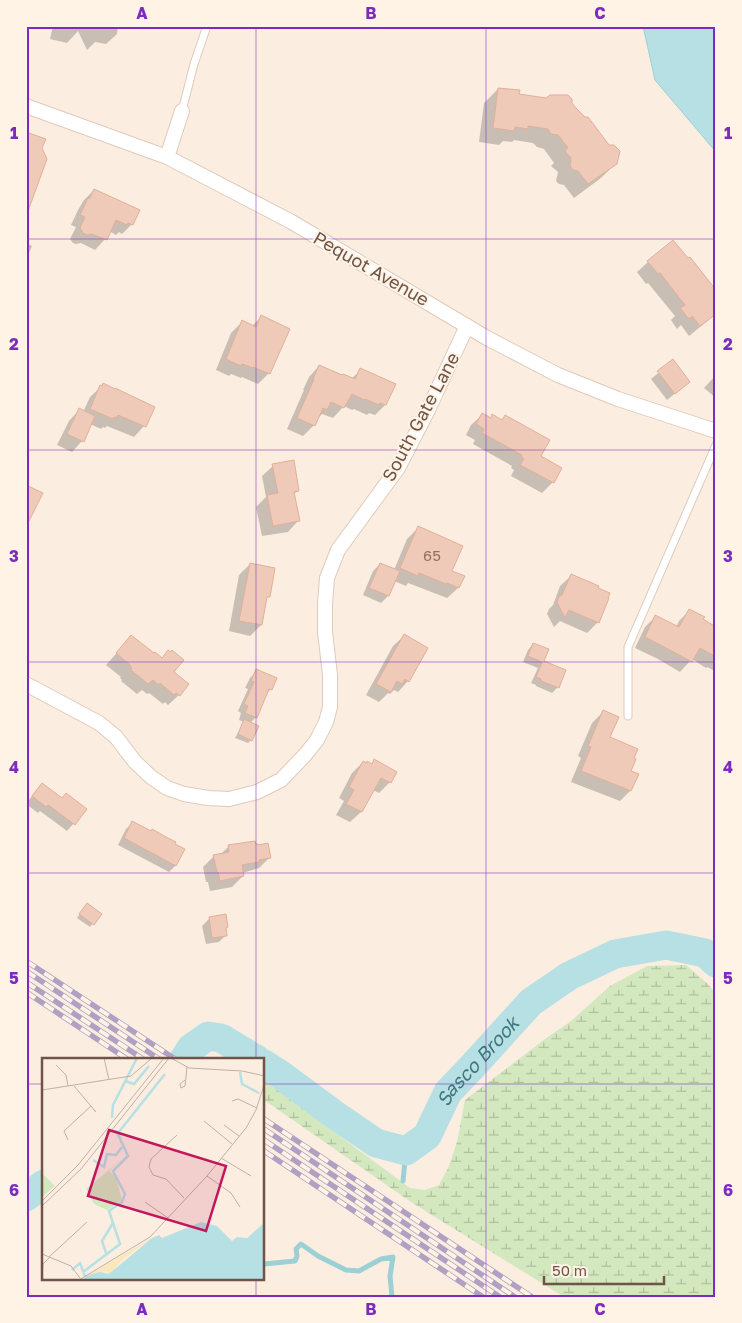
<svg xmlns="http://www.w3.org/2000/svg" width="742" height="1323" font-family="'Golos Text',sans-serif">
  <defs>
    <pattern id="wetland-marsh" width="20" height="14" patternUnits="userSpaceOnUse" patternTransform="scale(1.25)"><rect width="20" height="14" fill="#d3e8bf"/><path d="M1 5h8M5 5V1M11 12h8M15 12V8" fill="none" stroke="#b0bf9d"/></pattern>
  </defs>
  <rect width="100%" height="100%" fill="#fbeee0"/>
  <path fill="url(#wetland-marsh)" d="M686 965 709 985 716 995V1297H564L411 1202 264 1100V1080L410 1188 425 1190 439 1185 449 1166 457 1142 465 1100 545 1039 571 1021 610 986 647 966Z"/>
  <path fill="#b6e0e3" stroke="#9cd0d5" d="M643 26H716V152L655 80Z"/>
  <g fill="#0003">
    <path d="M53 26H118L117 34 106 44 95 42 87 50 78 31 67 43 50 39Z"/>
    <path d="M498 89 518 95 571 104 616 163 601 178 574 198 564 185 559 184 556 181 558 172 551 166 554 163 544 149 537 147 533 143 514 140 512 142 503 141 499 145 479 142 484 103Z"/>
    <path d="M94 190 132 224 122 234 119 232 116 235 109 231 105 239 95 250 81 243 76 244 73 243 70 239 76 227 71 225 78 210 84 200Z"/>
    <path d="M26 243 32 246 26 260Z"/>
    <path d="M648 262 716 292V314L689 336 681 325 677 329 671 320 675 316 648 283 646 284 637 272Z"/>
    <path d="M261 317 269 373 258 384 242 377 241 378 231 374 229 376 216 370 231 333 242 322 252 326Z"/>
    <path d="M673 361 689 382 667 400 651 379Z"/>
    <path d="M319 366 351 379 361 370 385 405 375 415 369 413 367 415 354 409 352 410 344 406 333 418 322 414 316 420 314 425 303 436 287 429 304 390H303L309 377Z"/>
    <path d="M716 375V398L704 388Z"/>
    <path d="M103 385 144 426 134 437 107 426 105 428 103 427 101 429 90 424 82 441 72 452 57 445 69 421 79 410 83 412 90 397Z"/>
    <path d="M482 415 490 419 493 416 501 421 505 416 540 457 553 482 542 493 511 476 514 470 511 468 512 466 473 444 475 440 466 435 471 425Z"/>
    <path d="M273 466 298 490 293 495 298 521 288 532 262 536 256 507 266 497 262 476Z"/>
    <path d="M418 528 451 571 463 577 458 588 447 598 408 583 406 586 394 581 388 596 381 603 363 595 373 571 380 564 394 570 407 539Z"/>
    <path d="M250 564 268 597 265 600 261 625 250 636 229 631 239 575Z"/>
    <path d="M571 576 598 622 587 633 560 621 554 627 547 614 549 609 553 605 560 586Z"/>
    <path d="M690 610 716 628V669L715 671 707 667 706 668 692 659 680 672 658 659 635 648 645 627 655 617 676 627 679 621Z"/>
    <path d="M404 636 408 681 398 692 394 690 390 694 388 693 379 702 366 695 393 646Z"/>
    <path d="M131 637 161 659 168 652 179 695 168 705 165 702 163 704 149 693 147 694 142 690 137 694 121 681 122 680 120 678 121 677 106 665Z"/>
    <path d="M533 644 558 687 552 693 536 686V685L531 683 538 668 523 662 528 650Z"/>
    <path d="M257 671 271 689 265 695 256 717 250 723 251 740 248 743 235 738 244 722 239 720 241 713 238 711 248 689 245 688 250 678Z"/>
    <path d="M603 712 609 738 629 771 630 791 620 801 571 782 581 758 578 756 592 723Z"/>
    <path d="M374 761 395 772 390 782 379 793 373 790 361 812 350 822 336 815 344 801 339 798 352 773 363 762 371 764Z"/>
    <path d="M42 785 61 800 86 809 67 831 40 811 38 813 26 804 35 792Z"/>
    <path d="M133 823 184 850 175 866 169 872 118 845 126 829Z"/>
    <path d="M229 846 270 857 259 868 242 873 243 876 232 887 210 891 208 882H206L203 867 214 856 220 855Z"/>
    <path d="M84 908 100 914 90 927 77 918Z"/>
    <path d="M209 919 225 929 226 935 219 942 206 944 202 926Z"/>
  </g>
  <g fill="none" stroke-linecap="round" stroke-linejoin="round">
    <g stroke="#9cd0d5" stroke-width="5">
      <path d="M403 1181 406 1151"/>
      <path d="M264 1264 295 1261 297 1256 296 1249 301 1244 318 1256 346 1270 359 1271 381 1259 393 1257 390 1276 392 1297"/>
    </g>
    <g stroke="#b6e0e3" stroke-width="29">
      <path d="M184 1059 191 1048 208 1036 221 1038 256 1059"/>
      <path id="s1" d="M264 1064 281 1075 335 1115 376 1143 406 1151 427 1136 448 1092 471 1068 531 1002 569 976 615 954 666 945 705 953 716 963"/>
      <path d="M26 1197 44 1184"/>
    </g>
  </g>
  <g fill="#f0cab8" stroke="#e2af99">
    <path d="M498 88 520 90 519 94 546 98 550 95H568L572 99V103L576 108 585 117H588L609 145H614L620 151 617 164 588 184 578 171 573 170 570 166 571 158 565 151 568 148 558 135 551 134 548 129 528 126V129L515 127 514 131 493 128Z"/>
    <path d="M26 132 46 139 42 148 47 159 28 211 26 210Z"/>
    <path d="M94 189 140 210 133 225 128 223 127 225 116 220 107 240 92 234 87 235 83 233 80 228 85 217 80 215 88 198 89 199Z"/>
    <path d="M673 240 688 258 690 257 716 290V314L700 326 692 316 689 319 680 308 685 305 660 273 658 274 647 261Z"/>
    <path d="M261 315 290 329 270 374 253 367V368L242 364 241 366 226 359 242 320 256 327Z"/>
    <path d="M673 359 690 382 675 394 657 371Z"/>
    <path d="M319 365 342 375 343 374 355 379 360 368 396 384 386 405 380 403 379 405 365 399 364 400 352 394 344 408 331 402 327 410 323 408 315 426 297 418 314 379H313Z"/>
    <path d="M103 383 115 389V388L155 407 146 427 118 415 116 418 114 417 113 419 90 409 100 385 102 386Z"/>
    <path d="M79 408 95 416 84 442 67 434Z"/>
    <path d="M482 413 491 418 492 414 502 420 505 415 550 440 541 456 562 468 554 483 520 465 524 459 521 457 522 455 482 433 484 429 476 424Z"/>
    <path d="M294 460 299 491 294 492 300 521 273 526 267 495 278 493 272 464Z"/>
    <path d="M26 485 43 493 26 527Z"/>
    <path d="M418 526 463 546 452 571 465 576 459 588 447 583 446 584 419 573 418 576 400 568Z"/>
    <path d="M250 563 275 568 270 597H267L262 625 239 621Z"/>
    <path d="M380 563 400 571 389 596 369 588Z"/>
    <path d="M571 574 599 586 598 588 610 593 608 598H609L599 623 569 610 565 618 557 602 559 597 562 595Z"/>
    <path d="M689 609 705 617 703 619 716 627V657L700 648 692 662 668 649 645 637 655 615 679 627Z"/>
    <path d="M404 634 428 648 409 682 405 679 402 684 397 681 391 692 376 684Z"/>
    <path d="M131 635 154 653 155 652 162 658 168 650 171 652 172 650 184 660 174 672 189 684 180 696 176 693 174 695 160 683 159 685 153 680 148 684 131 670 132 668 130 667 131 666 116 653Z"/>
    <path d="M533 643 549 649 544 661 566 670 559 688 541 681V679L536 677 542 662 528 656Z"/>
    <path d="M256 669 277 678 272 690 269 689 257 718 245 713 248 706 244 704 254 682 251 681Z"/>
    <path d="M603 710 619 717 610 737 638 749 634 758 636 759 631 771 639 774 631 791 581 771 591 747 588 746Z"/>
    <path d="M244 719 259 726 252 741 238 734Z"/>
    <path d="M374 759 397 772 391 783 381 778 362 812 346 804 354 790 349 787 363 761 367 763V761L372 764Z"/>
    <path d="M42 783 62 798 66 793 87 809 75 825 48 805 46 807 32 796Z"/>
    <path d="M132 821 151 831 152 829 168 838 176 842 175 844 185 849 176 866 124 838Z"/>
    <path d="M255 841 256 844H258V845L268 843 271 858 259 860V862L242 865 244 876 220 881 218 872H217L213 855 229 852 228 845Z"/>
    <path d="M87 903 102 914 94 925 79 914Z"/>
    <path d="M226 914 228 927 226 928 227 936 212 938 209 917Z"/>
  </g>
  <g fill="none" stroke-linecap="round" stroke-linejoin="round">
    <g stroke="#dfcabc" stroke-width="9">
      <g id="service">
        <path d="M182 111 194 64 207 26"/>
        <path d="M628 716V647L716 445"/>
      </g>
    </g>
    <g stroke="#dfcabc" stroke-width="16">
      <g id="minor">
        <path d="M26 106 167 157 290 221 487 338 558 375 618 399 716 431"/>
        <path d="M167 157 182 111"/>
        <path d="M26 684 99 723 116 737 135 762 151 777 167 788 184 794 208 798 229 799 257 792 281 780 305 755 317 740 326 722 330 707V675L325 632V604L327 578 338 550 398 468 428 410 467 326"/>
      </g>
    </g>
    <use href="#service" stroke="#fff" stroke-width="7"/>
    <use href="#minor" stroke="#fff" stroke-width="14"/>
    <g stroke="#b0a0c3" stroke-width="5.5">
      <g id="rail">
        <path d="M26 961 175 1059"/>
        <path d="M26 971 159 1059"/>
        <path d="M26 982 143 1059"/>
        <path d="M26 992 127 1059"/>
        <path d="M264 1119 532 1297"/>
        <path d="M264 1129 515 1297"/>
        <path d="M264 1140 500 1297"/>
        <path d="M264 1151 483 1297"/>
      </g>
    </g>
    <use href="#rail" stroke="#fef3e5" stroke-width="4" stroke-dasharray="11" stroke-linecap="butt"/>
  </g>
  <path fill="none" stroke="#7b2cbf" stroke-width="1" stroke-opacity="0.55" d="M256 26V1059M486 26V1297M26 239H716M26 450H716M26 662H716M26 873H716M26 1084H44M264 1084H716M256 1279V1297"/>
  <g text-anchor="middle" stroke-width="4" stroke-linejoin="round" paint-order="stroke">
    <g font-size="15" fill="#917264">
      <text x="432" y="561">65</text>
    </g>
    <g font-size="18" fill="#715448" stroke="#fef3e5">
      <text transform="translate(371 269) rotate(30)" y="6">Pequot Avenue</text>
      <text transform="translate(421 417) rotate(-62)" y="6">South Gate Lane</text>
    </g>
    <g font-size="19" font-style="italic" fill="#40777d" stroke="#fef3e5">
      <text dy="7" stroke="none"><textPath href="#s1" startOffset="285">Sasco Brook</textPath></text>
    </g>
  </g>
  <g transform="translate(42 1058)">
    <rect width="222" height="222" fill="#fbeee0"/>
    <path d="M0 115 13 128 0 139Z" fill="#d3e8bf"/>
    <path d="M84 98 67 113 74 119 80 142 65 152 52 146 44 131Z" fill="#d3e8bf"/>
    <path d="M110 180 82 200 67 217 64 213 44 218Z" fill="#fae7bb"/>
    <path d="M159 164 175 168 190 183 195 179 205 180 222 165V222H42L43 218 58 214 67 216 110 180 117 177 120 180Z" fill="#b6e0e3"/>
    <path fill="none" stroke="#b6e0e3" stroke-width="2.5" d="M198 14 200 26 217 35M83 23 92 26 107 8M70 60 71 47 95 0M76 75 123 16M51 102 62 109 65 96 74 97 80 89M64 195 60 183 71 165M30 212 38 205 43 218M41 214 78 186 67 153 80 144 83 136 71 113 86 98 74 72"/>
    <path fill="none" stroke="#c4b0a3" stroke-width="1" d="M62 0 67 22M129 0 147 10 200 13 223 18M14 7 24 17 26 28M143 22 138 26 139 30 143 28 145 9M32 28 54 54 51 51M0 32 89 18 110 0M190 43 196 41 215 50M162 63 190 86M182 67 197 78M135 77 109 101 107 109 111 117 124 121 142 140M26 82 22 73 49 48M179 100 209 118M165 118 189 135 198 149M0 143 36 107 122 0M103 144 126 160M0 148 39 111 127 0M0 196 29 208 38 220M7 199 45 164M0 220 1 206 8 199M37 222 108 179 165 118 204 70 214 52 223 24"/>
    <path fill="#c2185b" fill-opacity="0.15" stroke="#c2185b" stroke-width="2.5" d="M67 72 184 108 164 173 46 138Z"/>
    <rect width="222" height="222" fill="none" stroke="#715448" stroke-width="2.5"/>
  </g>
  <rect width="742" height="1323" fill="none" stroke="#fef3e5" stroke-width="55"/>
  <path d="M544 1276v8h120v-8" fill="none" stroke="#715448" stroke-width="2.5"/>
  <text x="552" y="1276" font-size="15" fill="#715448" stroke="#fef3e5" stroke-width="4" paint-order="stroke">50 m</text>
  <rect x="28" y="28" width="686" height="1268" fill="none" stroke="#7b2cbf" stroke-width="2"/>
  <g font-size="16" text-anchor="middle" font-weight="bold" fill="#7b2cbf">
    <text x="142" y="19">A</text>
    <text x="371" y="19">B</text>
    <text x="600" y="19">C</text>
    <text x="14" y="139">1</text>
    <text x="728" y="139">1</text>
    <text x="14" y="350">2</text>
    <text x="728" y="350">2</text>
    <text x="14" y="562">3</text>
    <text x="728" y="562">3</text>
    <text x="14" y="773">4</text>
    <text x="728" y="773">4</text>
    <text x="14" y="984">5</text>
    <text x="728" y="984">5</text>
    <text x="14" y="1196">6</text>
    <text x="728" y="1196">6</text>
    <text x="142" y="1315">A</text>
    <text x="371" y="1315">B</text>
    <text x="600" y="1315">C</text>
  </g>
</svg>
